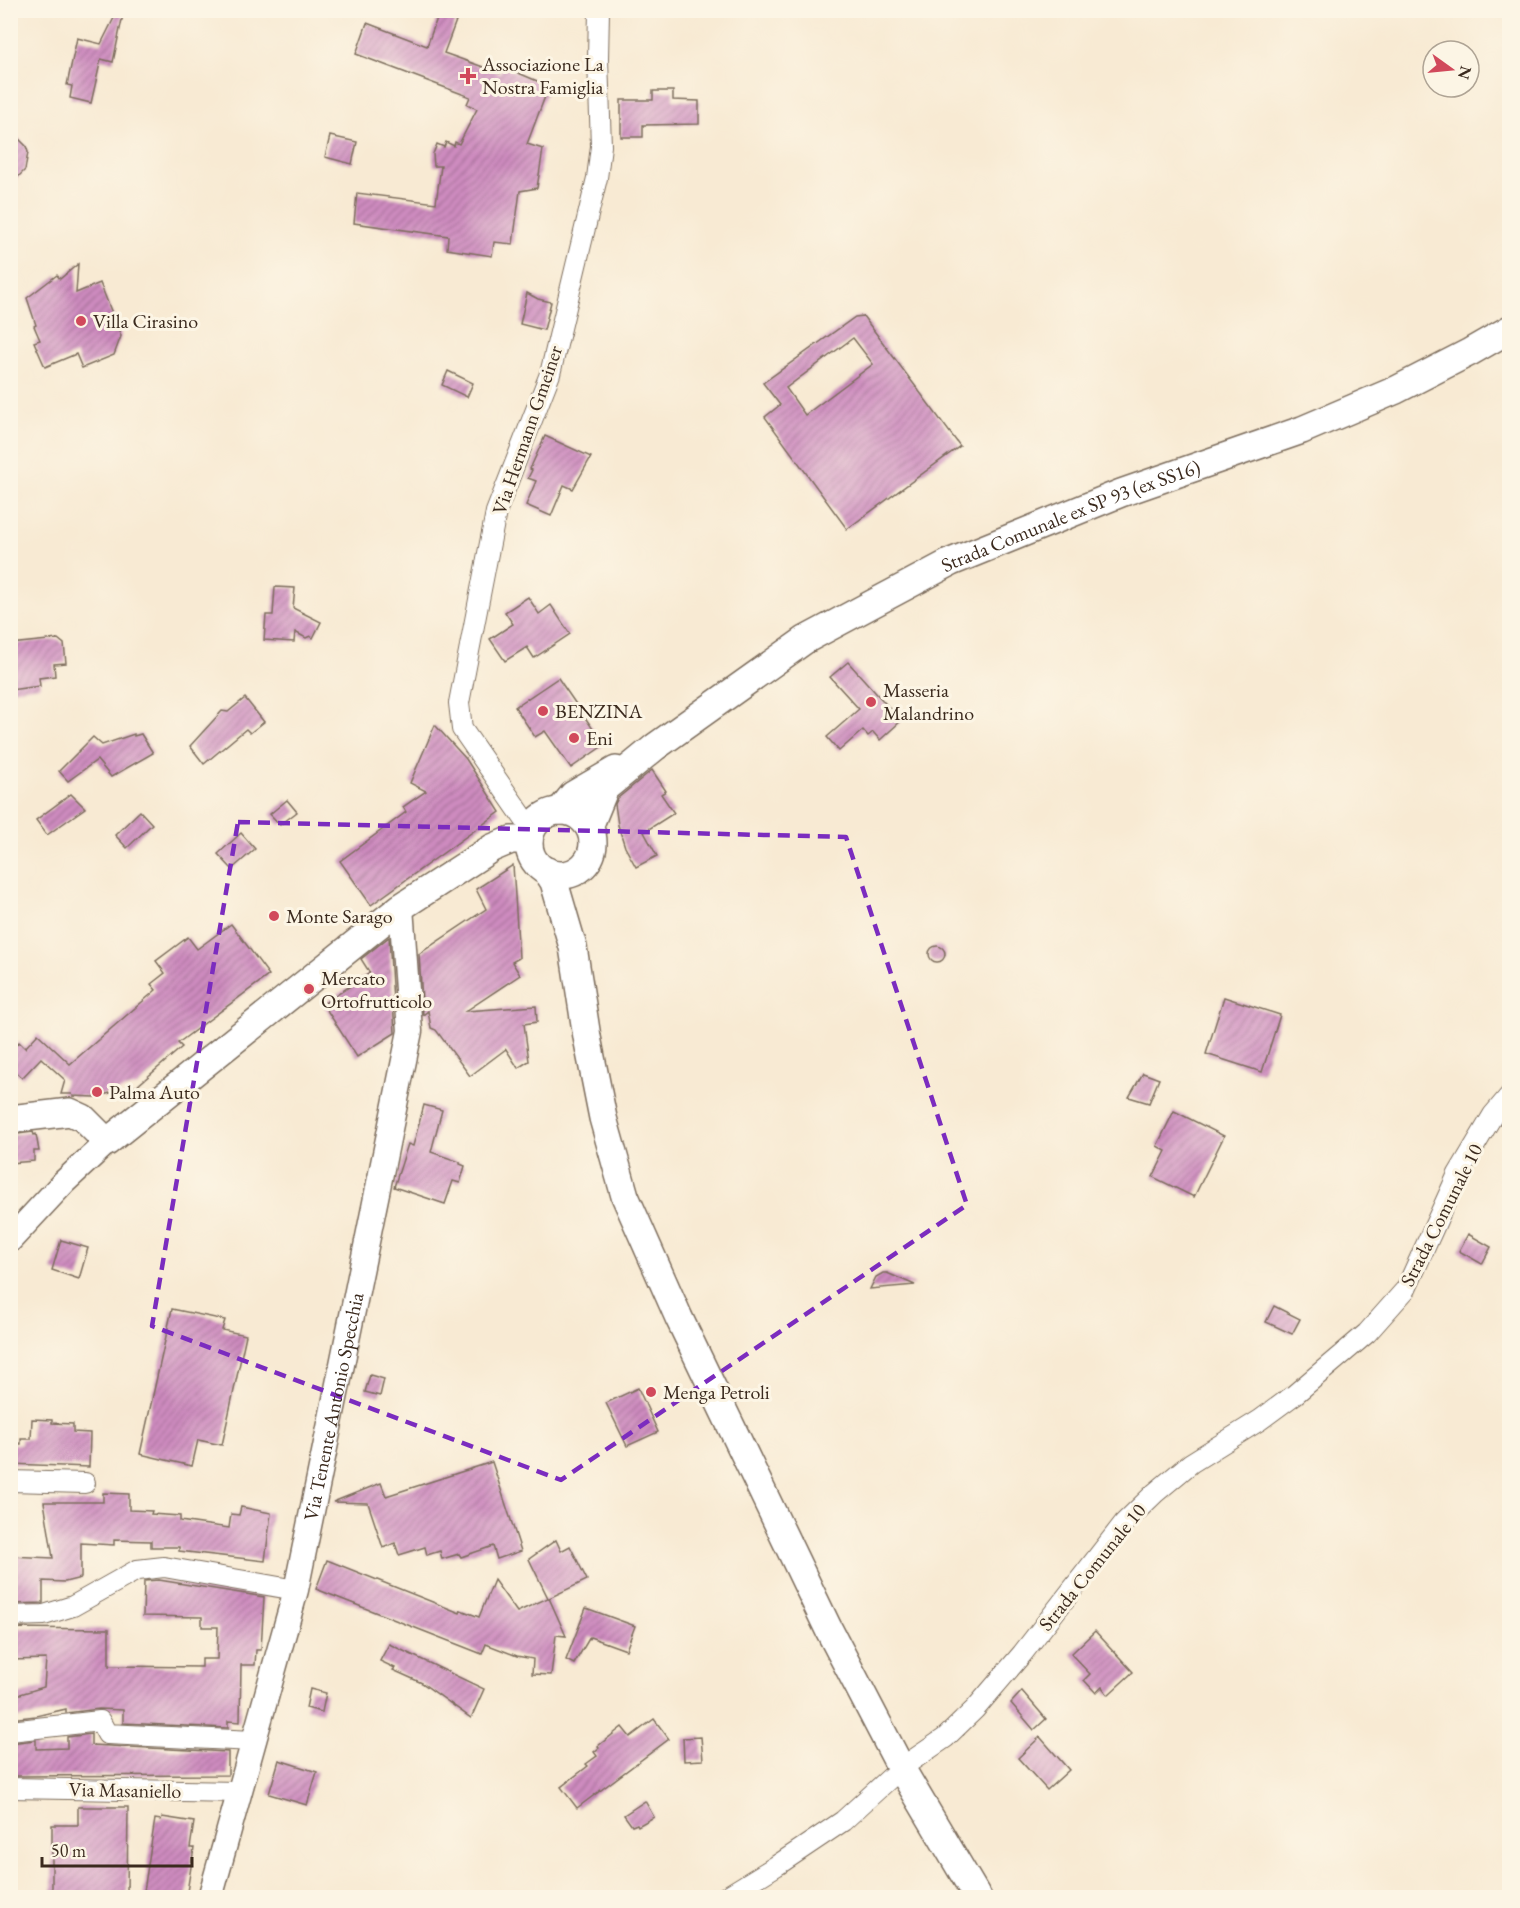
<svg xmlns="http://www.w3.org/2000/svg" width="1520" height="1908" font-family="'EB Garamond',serif">
  <defs>
    <pattern id="building-hatch" width="6" height="6" patternUnits="userSpaceOnUse" patternTransform="scale(1.5)"><rect width="6" height="6" fill="#ce8bbf"/><path d="M-1 1l2-2M0 6l6-6M5 7l2-2" fill="none" stroke="#a8729b"/></pattern>
  </defs>
  <rect width="100%" height="100%" fill="#fcf5e5"/>
  <filter id="ink" filterUnits="userSpaceOnUse"><feTurbulence type="fractalNoise" baseFrequency=".0167" numOctaves="2"/><feDisplacementMap in="SourceGraphic" scale="12" xChannelSelector="R" yChannelSelector="G"/><feConvolveMatrix kernelMatrix="1 2 1 2 8 2 1 2 1" color-interpolation-filters="sRGB"/></filter>
  <filter id="wash" filterUnits="userSpaceOnUse"><feTurbulence type="fractalNoise" baseFrequency=".008" numOctaves="4" result="noise"/><feDisplacementMap in="SourceGraphic" scale="24" xChannelSelector="R" yChannelSelector="G"/><feGaussianBlur stdDeviation="1.35" result="paint"/><feColorMatrix in="noise" values="0 0 0 0 0 0 0 0 0 0 0 0 0 0 0 0 0 1.4 0 .05"/><feComposite in="paint" operator="in"/></filter>
  <g filter="url(#wash)">
    <rect width="100%" height="100%" fill="#f8ead3"/>
    <g id="blocks">
      <g fill="url(#building-hatch)" fill-rule="evenodd">
        <path d="M118 10H124L113 62 101 59 91 103 70 98 72 86 67 85 77 38 101 44Z"/>
        <path d="M440 10H460L444 53 500 73 502 66 549 86 527 144 543 149 537 188 520 191 513 244 494 242 492 256 447 249 448 236 354 223 357 193 436 203 441 166H434L433 154 437 144 444 147 446 142 454 146 455 142 459 144 477 109 467 104 470 97 356 54 367 23 427 46Z"/>
        <path d="M653 91H673V100L699 101V124L643 125V137H621V100H653Z"/>
        <path d="M10 130 26 146 28 152 25 170 10 185Z"/>
        <path d="M330 136 357 142 352 164 325 157Z"/>
        <path d="M78 264 76 293 100 283 121 336 114 355 82 368 76 354 45 367 34 342 40 340 34 326 36 325 27 298 57 275 60 279Z"/>
        <path d="M527 293 538 299 551 302 544 330 520 324Z"/>
        <path d="M863 316 960 446 847 529 765 417 780 405 763 383 855 317ZM853 338 873 364 805 415 786 388Z"/>
        <path d="M448 371 473 383 467 397 442 385Z"/>
        <path d="M545 436 591 457 573 489 564 485 551 516 526 505 536 481 528 478 532 470 530 469Z"/>
        <path d="M275 587 295 588 293 608 321 622 313 638 310 636 306 638 295 632 294 642 264 640 266 615H273Z"/>
        <path d="M528 597 539 614 551 605 570 634 534 658 527 647 505 661 490 639 513 624 505 612Z"/>
        <path d="M58 639 64 644 66 663 54 664 55 676 39 678 40 686 10 690V644Z"/>
        <path d="M848 662 901 721 880 740 873 732 868 736 863 730 839 751 827 737 859 709 830 677Z"/>
        <path d="M558 678 604 745 571 768 545 731 535 737 515 707Z"/>
        <path d="M245 698 264 722 250 733 246 729 204 764 190 746 222 711 228 712Z"/>
        <path d="M435 725 466 759 500 812 371 905 340 861 406 812 403 807 426 791 410 783Z"/>
        <path d="M134 734V736L141 734 153 753 111 777 97 760 68 781 59 771 93 737 102 745Z"/>
        <path d="M652 770 666 791 661 794 674 813 644 832 657 856 636 867 625 847 618 825 615 804 618 798Z"/>
        <path d="M71 794 85 808 47 835 36 820Z"/>
        <path d="M287 800 297 812 280 825 270 814Z"/>
        <path d="M140 811 152 824 127 848 115 835Z"/>
        <path d="M241 833 255 849 232 869 218 854Z"/>
        <path d="M513 865 519 958 512 962 520 975 466 1011 536 1006 537 1022 524 1024 529 1061 518 1068 506 1049 470 1076 436 1030 431 1028 428 1011 423 1015 419 954 486 909 476 889Z"/>
        <path d="M231 924 269 975 178 1043 182 1047 137 1086 95 1097 73 1096 72 1094H61L65 1080 41 1058 22 1078 10 1067V1051L19 1042 25 1048 38 1034 70 1064 156 990 151 984 165 973 156 961 188 937 197 949Z"/>
        <path d="M389 937 395 1033 357 1057 323 1004 370 973 361 959Z"/>
        <circle cx="937" cy="954" r="8"/>
        <path d="M1224 997 1280 1015 1262 1072 1206 1054Z"/>
        <path d="M1143 1073 1159 1079 1149 1103 1129 1097Z"/>
        <path d="M424 1105 442 1110 431 1152 460 1162V1164L465 1166 460 1183 453 1181 445 1204 394 1187 408 1144 413 1146Z"/>
        <path d="M1174 1111 1224 1136 1194 1197 1153 1177 1166 1151 1157 1146Z"/>
        <path d="M33 1132 34 1135 36 1134 39 1151H34V1161L10 1163V1135Z"/>
        <path d="M1468 1234 1491 1247 1482 1264 1459 1251Z"/>
        <path d="M61 1240 88 1248 79 1279 52 1270Z"/>
        <path d="M883 1273H887L915 1285 870 1289 876 1277Z"/>
        <path d="M1274 1306 1300 1319 1292 1334 1266 1322Z"/>
        <path d="M172 1309 225 1320 222 1330 246 1335 222 1445 198 1440 192 1466 140 1454Z"/>
        <path d="M370 1375 384 1379 380 1396 365 1392Z"/>
        <path d="M638 1388 658 1432 627 1446 606 1403Z"/>
        <path d="M32 1419 52 1420V1423L73 1424V1432L90 1433 89 1467 10 1464V1444H21V1439H31Z"/>
        <path d="M492 1462 521 1551 497 1559 493 1546 461 1557 459 1554 442 1559 440 1551 427 1555 425 1547 399 1555 395 1543 383 1548 368 1503 333 1502 381 1483 386 1496Z"/>
        <path d="M103 1493 129 1494V1510L152 1511 151 1514 180 1516V1521L229 1528 231 1514 239 1515 241 1507 271 1513 265 1561 179 1551V1547H151V1541L114 1540V1545L81 1543V1578L65 1582 43 1581V1603L10 1604V1556L53 1558 44 1502H103Z"/>
        <path d="M556 1540 561 1551 570 1546 587 1580 549 1598 566 1636 556 1635 551 1675 532 1674 533 1659 517 1656 486 1644 482 1654 316 1589 327 1560 460 1613 461 1610 479 1617 494 1580 517 1612 548 1598 529 1559Z"/>
        <path d="M159 1580 264 1597 261 1650H256L255 1665H241L240 1722 228 1721V1728L123 1723V1710L99 1709 66 1713V1709L36 1716 10 1719V1697L44 1687 46 1659 10 1660V1628L109 1629V1666L202 1667V1659H217L218 1627H202V1617L143 1616 144 1581Z"/>
        <path d="M586 1608 635 1626 626 1650 590 1637 574 1664 566 1660Z"/>
        <path d="M1095 1631 1133 1672 1108 1695 1102 1687 1096 1693 1084 1680 1090 1674 1071 1654Z"/>
        <path d="M389 1644 484 1689 471 1718 422 1683 393 1670 395 1668 380 1661Z"/>
        <path d="M310 1689 326 1693 322 1712 306 1708Z"/>
        <path d="M1022 1691 1046 1719 1034 1730 1011 1703Z"/>
        <path d="M654 1719 669 1739 577 1808 561 1787 588 1766 586 1764 597 1756 594 1752 599 1748 598 1746 622 1727 630 1737Z"/>
        <path d="M91 1734V1745L228 1752V1775L10 1776V1743L36 1740V1749L67 1748V1737Z"/>
        <path d="M701 1737 703 1760 684 1761 683 1738Z"/>
        <path d="M1040 1737 1069 1770 1047 1790 1018 1758Z"/>
        <path d="M279 1760 317 1772 307 1805 269 1794Z"/>
        <path d="M645 1801 654 1817 638 1826 637 1824 632 1826 624 1815Z"/>
        <path d="M78 1807H128L127 1895 71 1893 70 1898H52V1825H78Z"/>
        <path d="M162 1817 194 1822 190 1848H194L186 1898H143L155 1819 161 1820Z"/>
      </g>
    </g>
  </g>
  <g filter="url(#ink)">
    <use href="#blocks" fill-opacity="0" stroke="#7d6d5d" stroke-width="1.5"/>
    <g fill="none" stroke-linecap="round" stroke-linejoin="round">
      <g stroke="#7d6d5d" stroke-width="22">
        <g id="minor">
          <path d="M532 830 462 729 459 703 496 512 550 374 597 178 601 146 598 59 599 10"/>
          <path d="M10 1481 85 1483"/>
          <path d="M10 1616 44 1615 73 1606 137 1570 164 1567 296 1590"/>
          <path d="M10 1731 100 1721 107 1734 254 1741"/>
          <path d="M10 1788 239 1792"/>
          <path d="M724 1898 776 1866 843 1821 901 1768 945 1738 975 1709 1022 1654 1124 1523 1155 1493 1191 1463 1260 1420 1294 1395 1367 1333 1406 1289 1458 1174 1493 1115 1510 1095"/>
        </g>
      </g>
      <g stroke="#7d6d5d" stroke-width="27">
        <g id="tertiary">
          <path d="M10 1240 64 1182 107 1142"/>
          <path id="s1" d="M210 1898 296 1590 410 1031 401 907"/>
        </g>
      </g>
      <g stroke="#7d6d5d" stroke-width="30">
        <g id="secondary">
          <path d="M560 811 573 795 616 770"/>
          <circle cx="561" cy="843" r="32"/>
          <path id="s2" d="M589 827 605 788 655 747 805 640 874 603 951 562 1121 493 1302 430 1396 390 1470 352 1510 329"/>
          <path d="M547 871 554 882 573 947 587 1037 603 1118 625 1196 679 1318 828 1628 901 1768 978 1898"/>
          <path d="M10 1119 70 1112 83 1118 107 1142 401 907 492 848 511 840H529"/>
        </g>
      </g>
      <use href="#minor" stroke="#fff" stroke-width="20"/>
      <use href="#tertiary" stroke="#fff" stroke-width="24"/>
      <use href="#secondary" stroke="#fff" stroke-width="27"/>
    </g>
  </g>
  <path fill="none" stroke="#7b2cbf" stroke-width="4.5" stroke-dasharray="12 8" stroke-linejoin="round" d="M238 822 846 837 967 1205 561 1480 152 1326Z"/>
  <g fill="#d1495b" stroke="#fcf5e5" stroke-width="2">
    <path d="M465 67h6v6h6v6h-6v6h-6v-6h-6v-6h6z"/>
    <circle cx="81" cy="321" r="6"/>
    <circle cx="871" cy="702" r="6"/>
    <circle cx="543" cy="711" r="6"/>
    <circle cx="574" cy="738" r="6"/>
    <circle cx="274" cy="916" r="6"/>
    <circle cx="309" cy="989" r="6"/>
    <circle cx="97" cy="1092" r="6"/>
    <circle cx="651" cy="1392" r="6"/>
  </g>
  <g text-anchor="middle" stroke-width="6" stroke-linejoin="round" paint-order="stroke">
    <g font-size="20" fill="#3b2a1e" stroke="#fcf5e5" text-anchor="start">
      <text x="482" y="71">Associazione La<tspan x="482" dy="23">Nostra Famiglia</tspan></text>
      <text x="93" y="328">Villa Cirasino</text>
      <text x="883" y="697">Masseria<tspan x="883" dy="23">Malandrino</tspan></text>
      <text x="555" y="718">BENZINA</text>
      <text x="586" y="745">Eni</text>
      <text x="286" y="923">Monte Sarago</text>
      <text x="321" y="985">Mercato<tspan x="321" dy="23">Ortofrutticolo</tspan></text>
      <text x="109" y="1099">Palma Auto</text>
      <text x="663" y="1399">Menga Petroli</text>
    </g>
    <g font-size="20" fill="#3b2a1e" stroke="#fcf5e5">
      <text transform="translate(527 430) rotate(-71)" y="7">Via Hermann Gmeiner</text>
      <text dy="7" stroke="none"><textPath href="#s2" startOffset="585">Strada Comunale ex SP 93 (ex SS16)</textPath></text>
      <text transform="translate(1441 1215) rotate(-63)" y="7">Strada Comunale 10</text>
      <text dy="7" stroke="none"><textPath href="#s1" startOffset="507">Via Tenente Antonio Specchia</textPath></text>
      <text transform="translate(1092 1567) rotate(-51)" y="7">Strada Comunale 10</text>
      <text transform="translate(125 1790) rotate(1)" y="7">Via Masaniello</text>
    </g>
  </g>
  <rect width="1520" height="1908" fill="none" stroke="#fcf5e5" stroke-width="36"/>
  <g transform="translate(1451 69) rotate(105)"><circle r="28" fill="#fcf5e5" stroke="#afa495" stroke-width="1.5"/>
  <path d="M0-4.5L10 22L0 15L-10 22Z" fill="#d1495b"/>
  <text y="-9" font-size="16" font-weight="bold" text-anchor="middle" fill="#3b2a1e">N</text>
  </g>
  <path d="M42 1857v9h150v-9" fill="none" stroke="#3b2a1e" stroke-width="3"/>
  <text x="51" y="1857" font-size="18" fill="#3b2a1e" stroke="#fcf5e5" stroke-width="4.5" paint-order="stroke">50 m</text>
</svg>
